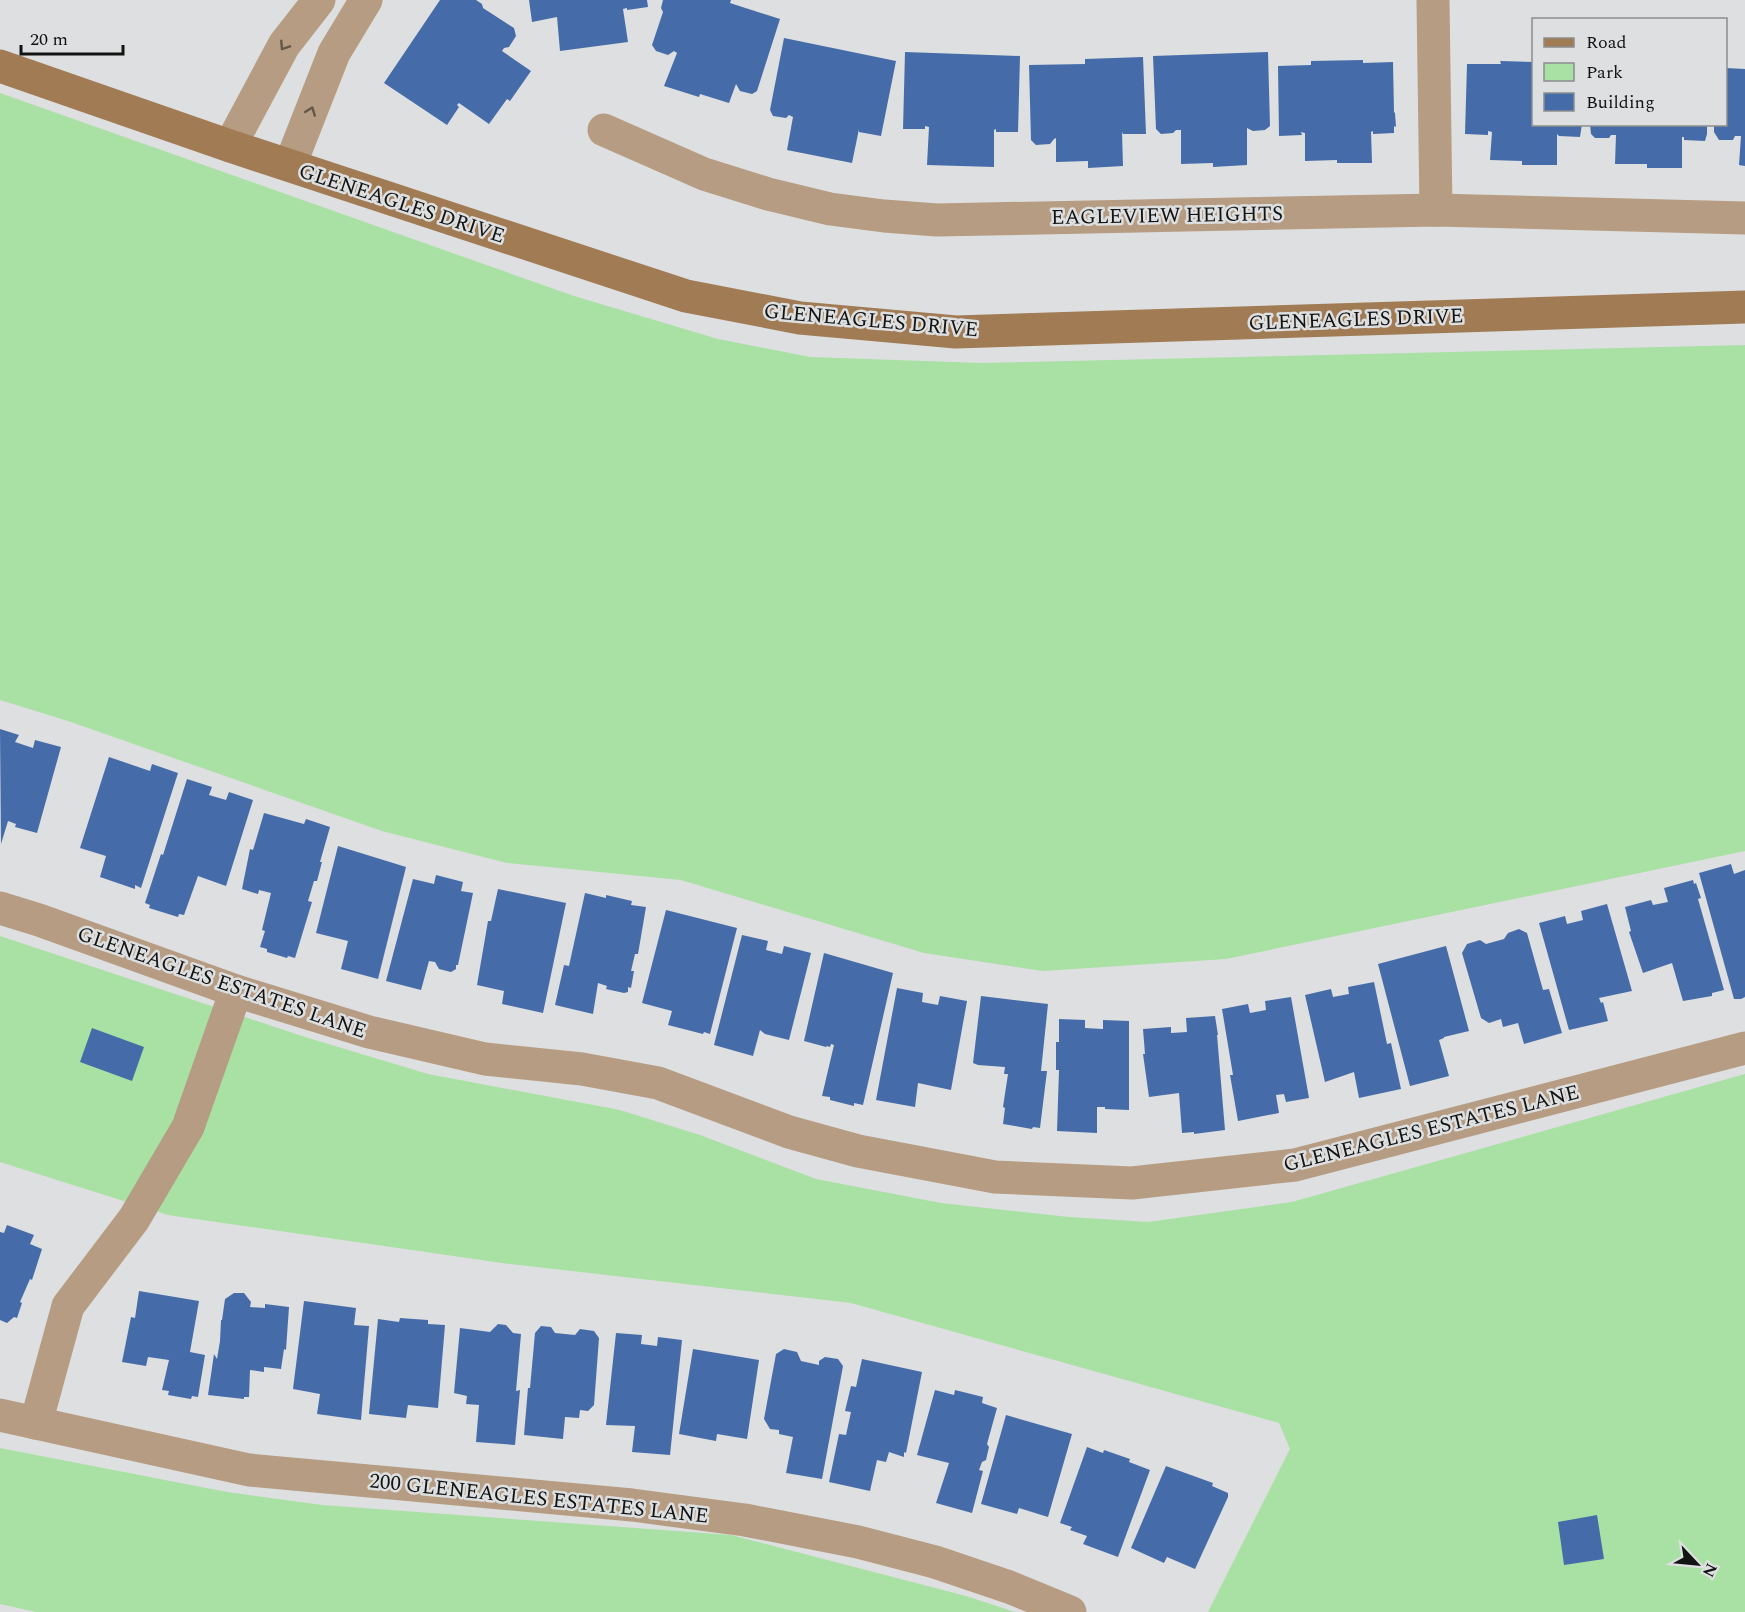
<svg xmlns="http://www.w3.org/2000/svg" width="1745" height="1612" font-family="Spectral,serif">
  <rect width="100%" height="100%" fill="#dedfe0"/>
  <g fill="#a9e0a4">
    <path d="M0 93 574 296 718 339 810 357 981 363 1745 345V851L1226 959 1043 971 924 953 681 880 507 863 382 831 68 721 0 700Z"/>
    <path d="M0 936 305 1037 428 1074 620 1110 700 1135 816 1179 941 1203 1069 1217 1148 1222 1292 1202 1745 1074V1612H1208L1290 1449 1279 1423 851 1303 502 1263 168 1215 0 1162Z"/>
    <path d="M0 1448 227 1492 322 1505 731 1535 966 1596 1015 1612H36L0 1604Z"/>
  </g>
  <g fill="#456ca9">
    <path d="M440 0H476L482 4 483 8 514 28 516 36 509 47 504 48 502 51 531 71 510 101 507 99 489 124 459 103 457 105 459 107 447 125 384 83Z"/>
    <path d="M529 0H647L648 7 627 10V8L623 9 628 42 560 51 557 17 532 22Z"/>
    <path d="M663 0H731L730 3 780 19 757 91 752 94 740 91 736 84 729 103 700 94 699 97 664 86 677 53 674 51 668 55 656 51 652 45 663 12 661 8Z"/>
    <path d="M784 38 896 61 881 136 859 132V129L852 163 787 150 793 117 789 115 786 118 773 116 770 110Z"/>
    <path d="M905 52 1020 56 1018 132H996V129L994 130V167L927 165 929 127 925 126V129H903Z"/>
    <path d="M1268 52 1270 126 1265 130 1253 131 1247 128V165L1213 167V163L1181 164V130H1176L1173 133 1161 134 1156 129 1153 56Z"/>
    <path d="M1143 57 1146 134H1123L1122 132 1123 166 1088 168V161L1056 162V138L1054 139 1050 144 1036 145 1031 140 1029 65 1085 64V59Z"/>
    <path d="M1363 60V63L1393 62 1394 112 1395 113 1396 127 1394 126V133L1373 134V131L1371 132 1372 163H1337V160L1305 161V133L1301 132 1302 135 1279 136 1278 66 1311 65V61Z"/>
    <path d="M1500 61 1534 62V124H1582L1580 137 1559 136 1557 134V165H1522V161L1490 160 1492 132 1488 131V135L1465 134 1467 64H1501Z"/>
    <path d="M1726 68 1745 69V166L1739 165 1741 136H1735L1733 140H1719L1714 132V124H1726Z"/>
    <path d="M1590 124H1707V134L1705 141 1684 140V137H1682V168H1647V164H1615L1616 135H1611L1609 138H1595L1591 134Z"/>
    <path d="M0 729 19 735 15 742 33 748 35 740 61 747 37 833 15 827 16 824 8 821 1 844Z"/>
    <path d="M109 757 150 771 152 764 178 773 141 888 135 885V889L100 877 106 856 80 848Z"/>
    <path d="M187 779 212 787 209 795 226 800 229 792 253 800 226 886 198 876 184 915 179 914 178 917 149 908 150 905 145 903 161 854 163 855Z"/>
    <path d="M264 813 304 824 306 819 330 827 320 862H322L317 881H314L308 901 312 902 295 958 288 956 287 958 267 952V949L260 947 265 931 262 930 271 893 259 890 258 894 242 889 250 849 253 850Z"/>
    <path d="M338 846 406 867 378 979 341 969 348 941 316 933Z"/>
    <path d="M1731 864 1734 874 1745 870V997L1741 999H1734L1699 873Z"/>
    <path d="M436 875 463 882 461 891 473 893 458 965H456V969L451 972 439 969 435 962 429 961 421 990 386 981 413 879 434 884Z"/>
    <path d="M1693 880 1694 884 1696 883 1701 898 1698 899 1724 990 1712 993V996L1683 1001 1672 963 1643 973 1629 932 1631 931 1625 907 1651 900 1653 905 1668 902 1664 888Z"/>
    <path d="M498 889 566 903 543 1013 502 1004 504 991 477 985 488 921H491Z"/>
    <path d="M585 893 606 898V895L632 901 631 905 646 907 638 954H635L631 971H634L631 988 628 987V992L624 993 606 989 607 986 598 983 593 1014 555 1005 564 965 569 966Z"/>
    <path d="M1607 904 1632 991 1599 998 1601 1003 1603 1002 1608 1021 1569 1030 1539 923 1565 916 1567 924 1583 920 1581 911Z"/>
    <path d="M666 910 737 928 710 1034 704 1032 703 1034 668 1025 672 1011 642 1003Z"/>
    <path d="M1519 929 1527 933 1543 990 1549 989 1562 1033 1524 1044 1518 1023 1503 1027 1501 1019 1489 1023 1481 1018 1462 953 1467 944 1480 940 1486 944 1504 939 1508 933Z"/>
    <path d="M742 935 768 941 766 950 782 954 784 946 811 953 789 1040 765 1034 760 1030 753 1056 714 1045Z"/>
    <path d="M1446 946 1469 1031 1444 1037V1038L1439 1040 1449 1076 1410 1086 1378 964Z"/>
    <path d="M824 953 893 973 863 1105 854 1103V1106L830 1100V1097L822 1096 834 1045 831 1044 830 1047 827 1046 826 1047 804 1041Z"/>
    <path d="M1374 982 1387 1044 1391 1043 1401 1089 1359 1098 1354 1072 1325 1082 1305 995 1331 989 1333 997 1349 994 1348 987Z"/>
    <path d="M897 988 923 993 922 1002 938 1005 940 996 967 1001 951 1090 918 1083 915 1107 876 1100Z"/>
    <path d="M981 996 1048 1004 1041 1071H1047L1040 1128 1033 1127 1032 1129 1003 1124 1005 1108 1003 1107 1008 1074H1004L1005 1067 978 1065 973 1063Z"/>
    <path d="M1291 997 1309 1098 1286 1102 1284 1094 1276 1095 1279 1113 1238 1121 1230 1075H1233L1222 1009 1248 1004 1250 1013 1266 1010 1265 1001Z"/>
    <path d="M1215 1016 1218 1035H1217L1225 1130 1194 1134V1132L1182 1133 1179 1093 1149 1097 1143 1054H1145L1143 1029 1171 1027V1033L1187 1032 1186 1018Z"/>
    <path d="M1059 1019 1085 1020V1028L1103 1029V1020L1129 1021V1110L1105 1109V1107H1097V1133L1057 1131 1059 1070H1056V1042H1059Z"/>
    <path d="M92 1028 144 1047 132 1081 80 1062Z"/>
    <path d="M7 1225 34 1235 30 1244 42 1249 32 1280 30 1279 20 1302 22 1303 17 1318 14 1317 7 1323 0 1320V1232L4 1233Z"/>
    <path d="M139 1291 199 1301 190 1352 205 1355 198 1397 192 1396 191 1399 168 1395 169 1391 162 1390 169 1360 148 1357 146 1366 122 1362 131 1317 135 1318Z"/>
    <path d="M234 1293H244L251 1302 250 1307 265 1308V1304L289 1307 286 1350 284 1349 281 1369 264 1367V1372L250 1370 249 1397H244V1399L208 1395 214 1354 217 1359 220 1341 221 1320H222L225 1299Z"/>
    <path d="M304 1301 356 1308 354 1325 369 1326 361 1420 317 1414 320 1394 293 1389Z"/>
    <path d="M400 1318 428 1320V1324L445 1325 438 1408 408 1405 406 1418 369 1414 378 1319 399 1322Z"/>
    <path d="M498 1324 506 1325 513 1333 521 1334 516 1391 520 1390 515 1445 476 1442 479 1405 466 1404 467 1396 454 1393 460 1328 490 1332Z"/>
    <path d="M541 1326 551 1327 555 1333 575 1335 580 1329 594 1331 599 1338 594 1405 588 1411 580 1410 579 1418 565 1417 563 1439 524 1435 528 1388H530L535 1333Z"/>
    <path d="M616 1333 642 1335 641 1344 657 1346 658 1337 682 1340 670 1455 632 1452 635 1426 606 1425Z"/>
    <path d="M693 1349 759 1360 747 1439 717 1434 716 1441 679 1434Z"/>
    <path d="M784 1349 797 1352 801 1361 819 1365V1361L825 1357 838 1359 843 1366 822 1479 786 1473 793 1437 779 1434V1430L770 1429 764 1419 776 1354Z"/>
    <path d="M862 1359 922 1372 906 1453 904 1452V1457L889 1452 886 1462 877 1460 870 1491 829 1482 839 1434 846 1435 851 1412 845 1411 851 1386 856 1387Z"/>
    <path d="M935 1390 954 1395 955 1390 983 1397 982 1403 997 1408 987 1444 989 1447 986 1460 982 1462 979 1470 983 1471 972 1513 936 1503 949 1463 917 1455Z"/>
    <path d="M1006 1415 1072 1434 1048 1517 1019 1508 1017 1514 981 1504Z"/>
    <path d="M1087 1447 1103 1453 1104 1450 1130 1459 1129 1462 1150 1470 1118 1557 1083 1544 1087 1536 1070 1530 1072 1527 1060 1523Z"/>
    <path d="M1166 1466 1213 1483 1212 1486 1228 1493V1497L1195 1569 1167 1557 1164 1563 1131 1548Z"/>
    <path d="M1597 1515 1604 1559 1564 1565 1558 1522Z"/>
  </g>
  <g fill="none" stroke-linecap="round" stroke-linejoin="round">
    <g stroke="#b69c82" stroke-width="33">
      <path d="M1433 0 1436 210"/>
      <path d="M604 130 704 174 768 194 830 209 884 216 937 220 1436 210 1745 218"/>
      <path d="M230 146 284 45 319 0"/>
      <path d="M290 165 334 53 366 0"/>
      <path d="M0 908 39 920 236 991 369 1032 485 1059 582 1069 658 1083 789 1132 858 1151 995 1177 1132 1183 1295 1165 1745 1048"/>
      <path d="M0 1415 249 1470 632 1505 745 1520 858 1542 935 1562 1009 1587 1070 1612"/>
      <path d="M36 1423 68 1306 134 1219 188 1127 236 991"/>
    </g>
    <path stroke="#a07b54" stroke-width="33" d="M0 66 230 146 686 296 800 318 956 332 1745 307"/>
  </g>
  <defs><path id="oneway-chevron" d="M-2-3.5L2.5 0L-2 3.5" fill="none" stroke-width="1.6" stroke-linecap="round" stroke-linejoin="round" transform="scale(1.5)"/></defs>
  <g stroke="#64584a">
    <use href="#oneway-chevron" transform="translate(284 46) rotate(123)"/>
    <use href="#oneway-chevron" transform="translate(311 111) rotate(-69)"/>
  </g>
  <g text-anchor="middle" stroke-width="5" stroke-linejoin="round" paint-order="stroke">
    <g font-size="21" fill="#121313" stroke="#dedfe0">
      <text transform="translate(402 203) rotate(18)" y="7">GLENEAGLES DRIVE</text>
      <text transform="translate(1167 215) rotate(-1)" y="7">EAGLEVIEW HEIGHTS</text>
      <text transform="translate(1356 319) rotate(-2)" y="7">GLENEAGLES DRIVE</text>
      <text transform="translate(871 320) rotate(5)" y="7">GLENEAGLES DRIVE</text>
      <text transform="translate(222 982) rotate(19)" y="7">GLENEAGLES ESTATES LANE</text>
      <text transform="translate(1431 1128) rotate(-14)" y="7">GLENEAGLES ESTATES LANE</text>
      <text transform="translate(539 1498) rotate(6)" y="7">200 GLENEAGLES ESTATES LANE</text>
    </g>
  </g>
  <rect x="1532" y="18" width="195" height="108" fill="#dedfe0" stroke="#8c8d8e" stroke-width="1.5"/>
  <rect x="1544" y="38" width="30" height="9" fill="#a07b54" stroke="#8c8d8e" stroke-width="1.5"/>
  <text x="1586" y="48" font-size="18" fill="#121313">Road</text>
  <rect x="1544" y="63" width="30" height="18" fill="#a9e0a4" stroke="#8c8d8e" stroke-width="1.5"/>
  <text x="1586" y="78" font-size="18" fill="#121313">Park</text>
  <rect x="1544" y="93" width="30" height="18" fill="#456ca9" stroke="#8c8d8e" stroke-width="1.5"/>
  <text x="1586" y="108" font-size="18" fill="#121313">Building</text>
  <g transform="translate(1697 1564) rotate(116)" stroke="#dedfe0" stroke-width="4.5" paint-order="stroke">
  <path d="M0-4.5L10 22L0 15L-10 22Z" fill="#121313"/>
  <text y="-9" font-size="16" font-weight="bold" text-anchor="middle" fill="#121313">N</text>
  </g>
  <path d="M21 45v9h102v-9" fill="none" stroke="#121313" stroke-width="3"/>
  <text x="30" y="45" font-size="18" fill="#121313" stroke="#dedfe0" stroke-width="4.5" paint-order="stroke">20 m</text>
</svg>
